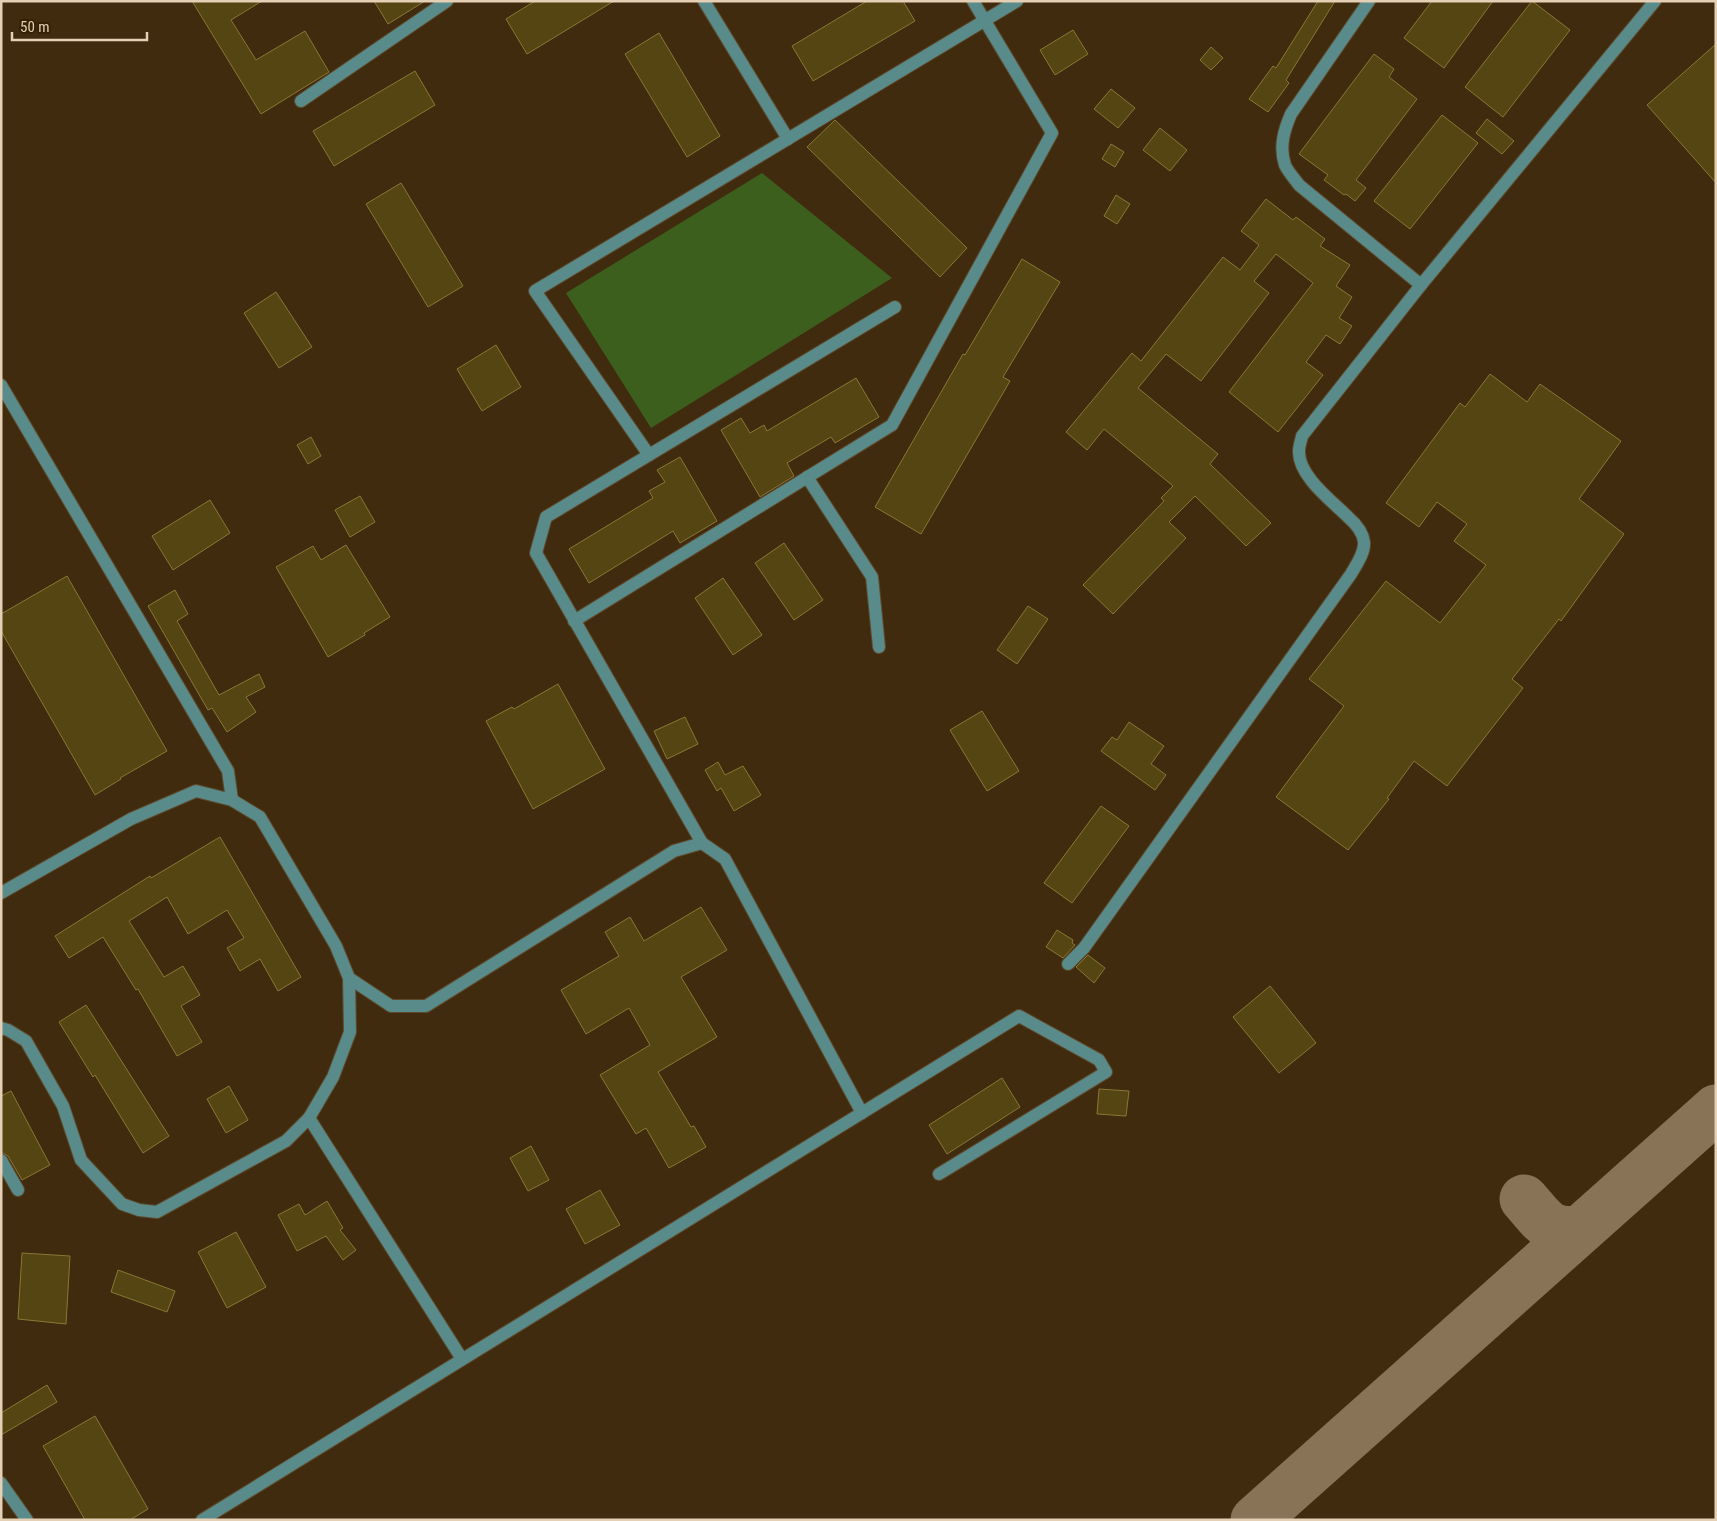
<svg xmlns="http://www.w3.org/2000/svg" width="1717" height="1521" font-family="'Roboto Condensed',sans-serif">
  <rect width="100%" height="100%" fill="#402b0e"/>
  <path fill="#3c5f1d" d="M762 173 892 278 651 428 566 293Z"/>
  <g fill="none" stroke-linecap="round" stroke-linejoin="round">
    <g stroke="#887357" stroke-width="49">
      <path d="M1524 1199C1544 1221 1547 1233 1580 1230"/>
      <path d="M1255 1520 1716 1109"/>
    </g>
  </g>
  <g fill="#544512" stroke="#8a7736">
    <path d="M192 1H262L231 20 256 60 305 31 329 72 261 114Z"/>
    <path d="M374 1H425L388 24Z"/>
    <path d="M535 1H614L527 54 506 19Z"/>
    <path d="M867 1H903L915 21 813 81 792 46Z"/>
    <path d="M1318 1H1335L1286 80 1289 83 1268 112 1249 99 1273 66 1276 68Z"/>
    <path d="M1432 1H1493L1444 68 1404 38Z"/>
    <path d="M1532 1 1570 30 1503 117 1465 87Z"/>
    <path d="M1073 30 1088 54 1055 75 1040 50Z"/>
    <path d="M659 33 720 136 687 157 625 54Z"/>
    <path d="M1716 44V183L1647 105Z"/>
    <path d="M1211 47 1223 58 1211 70 1200 60Z"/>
    <path d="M1374 54 1394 69 1389 77 1417 99 1356 180 1366 188 1355 201 1346 194 1344 195 1324 180 1328 175 1299 154Z"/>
    <path d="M415 71 435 105 334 166 313 131Z"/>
    <path d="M1111 89 1135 108 1118 128 1094 109Z"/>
    <path d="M1442 115 1478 143 1410 229 1374 201Z"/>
    <path d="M1487 119 1514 141 1502 154 1476 133Z"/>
    <path d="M835 120 967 248 940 277 807 147Z"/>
    <path d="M1160 128 1187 150 1170 171 1143 150Z"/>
    <path d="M1111 144 1124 152 1115 167 1102 159Z"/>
    <path d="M401 183 463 286 428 307 366 204Z"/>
    <path d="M1116 195 1130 204 1117 224 1104 216Z"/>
    <path d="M1266 199 1293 220 1296 217 1325 239 1320 246 1350 265 1336 286 1352 297 1339 318 1352 326 1340 344 1326 335 1306 362 1323 375 1278 432 1229 392 1313 283 1276 254 1254 281 1269 293 1201 381 1166 354 1138 388 1218 454 1210 464 1271 523 1246 546 1195 496 1169 522 1186 538 1113 614 1083 585 1164 501 1161 498 1173 486 1104 429 1087 450 1066 432 1132 353 1141 361 1223 257 1240 270 1259 245 1241 231Z"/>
    <path d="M1022 259 1060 282 1003 377 1010 381 921 534 875 507 963 354 965 355Z"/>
    <path d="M276 292 312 347 279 368 244 313Z"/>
    <path d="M496 345 521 387 482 411 457 369Z"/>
    <path d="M1490 374 1527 402 1540 384 1621 441 1579 499 1624 534 1561 621 1559 619 1512 679 1523 688 1447 786 1414 761 1387 798 1389 799 1348 850 1276 797 1344 706 1309 679 1386 581 1440 623 1486 565 1454 541 1467 524 1437 502 1419 527 1386 503 1460 403 1465 407Z"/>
    <path d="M856 378 879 417 835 443 831 437 787 463 794 476 760 497 721 430 741 418 750 433 764 425 767 431Z"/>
    <path d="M311 437 321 456 308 464 297 445Z"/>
    <path d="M680 457 717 521 680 543 673 531 589 583 569 549 653 498 649 491 665 482 657 470Z"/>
    <path d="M360 496 375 522 350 537 335 510Z"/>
    <path d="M210 500 230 533 173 570 152 536Z"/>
    <path d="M784 543 823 600 794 620 755 563Z"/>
    <path d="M346 545 390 617 364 633 365 635 328 657 276 567 313 546 321 560Z"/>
    <path d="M67 576 167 751 120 778 121 779 95 795 1 631V614Z"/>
    <path d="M723 578 762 635 733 655 695 598Z"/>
    <path d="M175 590 188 614 177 621 219 695 259 674 265 687 246 697 256 712 227 732 212 708 208 710 148 606Z"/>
    <path d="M1028 606 1048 619 1017 664 997 650Z"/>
    <path d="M558 684 605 769 533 809 486 721 512 707 514 709Z"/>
    <path d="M982 711 1019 771 987 791 950 730Z"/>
    <path d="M685 717 698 744 667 759 654 731Z"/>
    <path d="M1129 722 1164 746 1151 764 1166 775 1155 790 1101 751 1112 737 1117 740Z"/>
    <path d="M718 762 725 775 743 766 761 795 734 811 721 788 717 791 705 770Z"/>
    <path d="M1101 806 1129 826 1072 903 1044 883Z"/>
    <path d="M220 837 301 977 278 991 260 959 240 971 227 948 244 938 227 910 188 934 167 897 129 921 164 977 183 966 200 995 181 1006 202 1042 177 1056 138 989 136 990 103 937 69 958 55 936 150 876 151 878Z"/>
    <path d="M701 907 727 950 681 977 717 1037 658 1072 691 1127 694 1126 706 1147 669 1168 646 1128 636 1134 600 1075 650 1045 629 1008 586 1034 561 990 619 956 605 932 630 917 644 941Z"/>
    <path d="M1057 930 1073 940 1072 943 1075 945 1063 958 1046 947Z"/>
    <path d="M1088 955 1105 968 1094 983 1076 967Z"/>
    <path d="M1270 986 1316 1043 1279 1073 1233 1017Z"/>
    <path d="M86 1005 169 1136 143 1153 95 1075 93 1077 59 1022Z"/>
    <path d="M1002 1078 1020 1107 947 1154 929 1125Z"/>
    <path d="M229 1086 248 1120 226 1133 207 1099Z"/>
    <path d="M1099 1089 1129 1091 1126 1116 1097 1114Z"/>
    <path d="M11 1091 50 1165 22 1180 8 1156 1 1152V1096Z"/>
    <path d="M531 1146 549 1180 528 1191 510 1158Z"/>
    <path d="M600 1190 620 1225 585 1244 566 1209Z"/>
    <path d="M327 1201 343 1228 340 1230 356 1250 343 1260 326 1236 297 1251 278 1215 299 1204 305 1215Z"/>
    <path d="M236 1232 266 1287 227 1308 198 1252Z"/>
    <path d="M22 1253 70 1256 66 1324 18 1319Z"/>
    <path d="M118 1270 175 1291 167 1312 111 1292Z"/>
    <path d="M47 1385 57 1402 1 1435V1413Z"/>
    <path d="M95 1416 148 1509 130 1520H85L43 1446Z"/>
  </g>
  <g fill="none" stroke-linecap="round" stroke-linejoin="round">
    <g stroke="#5e492c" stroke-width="14">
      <g id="minor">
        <path d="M704 1 788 139"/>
        <path d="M1369 1 1291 114C1284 130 1279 147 1285 165 1288 172 1295 179 1299 185L1421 285"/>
        <path d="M301 101 447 1"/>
        <path d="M1 385 228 771 232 800"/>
        <path d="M649 455 535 291 1017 1"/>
        <path d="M807 477 872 577 879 647"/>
        <path d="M574 621 892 425 1052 133 973 1"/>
        <path d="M1 893 131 819 196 791 232 800 260 817 336 946 349 978 391 1006H426L674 851 702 843"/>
        <path d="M1068 964 1084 948 1351 574C1356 565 1365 553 1364 542 1363 532 1356 524 1348 517 1332 501 1298 476 1299 451 1299 446 1301 441 1302 436L1421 285 1655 1"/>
        <path d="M349 978 350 1032 333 1077 309 1118 462 1359"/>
        <path d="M1 1028 8 1030 26 1041 63 1106 81 1160 122 1204 139 1210 157 1212 286 1141 309 1118"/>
        <path d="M862 1113 725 859 702 843 536 553 546 517 895 307"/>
        <path d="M1 1160 18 1190"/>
        <path d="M1 1483 27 1520"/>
        <path d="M202 1520 1019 1016 1099 1060 1106 1072 939 1174"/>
      </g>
    </g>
    <use href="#minor" stroke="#588b89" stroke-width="12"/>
  </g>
  <rect width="1717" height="1521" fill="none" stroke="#e6d0b5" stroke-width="5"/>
  <path d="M12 32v8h135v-8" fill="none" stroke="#e6d0b5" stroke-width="2.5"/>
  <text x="20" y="32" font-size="15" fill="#e6d0b5" stroke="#352103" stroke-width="4" paint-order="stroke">50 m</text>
</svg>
